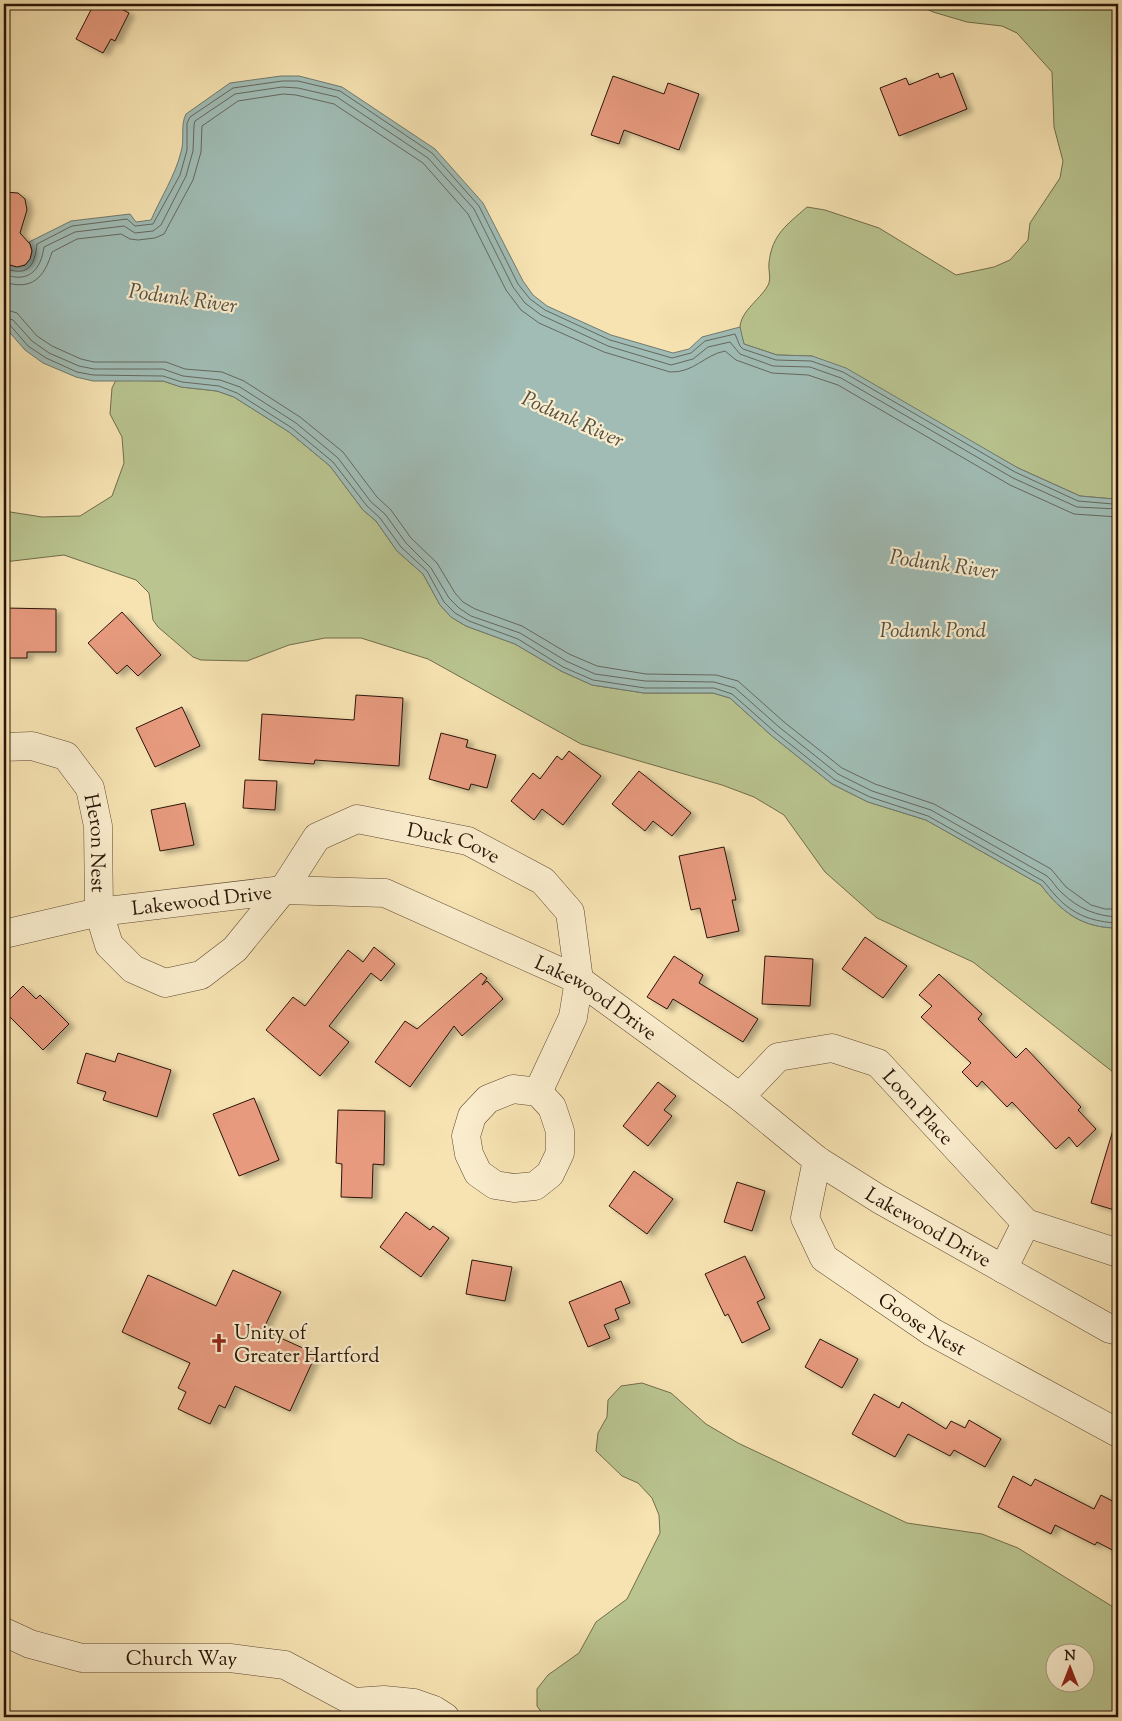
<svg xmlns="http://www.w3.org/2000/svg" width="1122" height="1721" font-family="'Sorts Mill Goudy',serif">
  <defs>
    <filter id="shadow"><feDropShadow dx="5.5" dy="3" stdDeviation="2.5" flood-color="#0004"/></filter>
  </defs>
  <rect width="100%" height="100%" fill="#f7e3b2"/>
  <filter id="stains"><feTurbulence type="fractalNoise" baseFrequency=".004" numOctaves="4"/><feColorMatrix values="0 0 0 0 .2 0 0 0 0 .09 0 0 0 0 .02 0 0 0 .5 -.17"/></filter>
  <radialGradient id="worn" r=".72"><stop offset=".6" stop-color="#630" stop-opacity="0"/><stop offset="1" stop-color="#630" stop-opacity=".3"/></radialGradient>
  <g fill="#b9c48f" stroke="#726c4b" fill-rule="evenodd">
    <path d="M917 4H1118V497L1114 499 1080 496 1018 468 812 356 777 355 744 344C743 339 740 333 740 329 739 311 763 298 769 283 771 277 768 269 769 263 772 234 787 225 807 207L825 210 879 228 956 275 994 267 1010 260 1028 240 1030 223 1060 178 1063 161 1054 127 1052 72 1017 33 1002 26 967 22 933 12Z"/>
    <path d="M116 380 163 381 181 387 217 391 234 397 289 432 330 466 363 510 376 521 397 551 423 574 440 605 451 617 466 626 515 644 561 671 592 685 644 693H713L730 698 772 736 832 784 868 802 926 820 1041 885C1062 913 1083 928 1118 928V1076L973 962 877 918 825 872 784 815 754 797 722 785 581 744 428 659 361 638H325L289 645 247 661 201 660 193 657 158 627 153 620 149 593 136 580 64 555 4 562V511L42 517 80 516 112 496 124 463 122 437 110 414 112 388Z"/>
    <path d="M642 1383 671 1393 706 1424 738 1443 907 1523 982 1534 1018 1548 1118 1610V1717H545L537 1706V1689L548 1675 579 1653 596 1622 627 1599 660 1533 659 1515 652 1498 638 1483 622 1476 596 1451 598 1433 607 1417 608 1400 621 1386ZM1054 1654H1084V1684H1054Z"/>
  </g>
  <path fill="#a0bcb5" stroke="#71796f" d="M281 76H299L342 87 435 149 483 203 523 281 533 295 547 306 611 335 673 353 689 349 702 337 740 327 744 344 777 355 812 356 846 368 1018 468 1080 496 1114 499 1118 497V928C1083 928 1062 913 1041 885L926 820 868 802 832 784 772 736 730 698 713 693H644L592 685 561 671 515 644 466 626 451 617 440 605 423 574 397 551 376 521 363 510 330 466 289 432 234 397 217 391 181 387 163 381H93L76 377 43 363 25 350 4 326V259L10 265H25C31 258 34 251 29 242L71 221 130 214 136 222 151 220C161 197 175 176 181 152 185 139 180 126 186 114L230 83Z"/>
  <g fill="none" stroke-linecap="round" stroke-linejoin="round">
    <g stroke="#65685e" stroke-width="1">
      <path d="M7 269C30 277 35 263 37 244L72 226 127 219 135 226 153 224 180 175 187 150V123L190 117 233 88 282 81H298L340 91 432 153 479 206 518 284 530 299 545 310 610 340 672 358 691 353 705 341 735 334 740 346 743 349 776 360 811 361 843 372 1015 472 1078 501 1113 504 1118 503"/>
      <path d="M4 274C28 284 41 270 44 247L75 232 124 226 135 233 153 231 161 225 186 176 193 151 194 125 195 121 235 94 282 87 298 88 337 97 428 158 474 209 513 287 525 303 541 315 608 346 671 365 693 359 708 347 730 342 740 354 773 366 810 367 841 378 1013 478 1077 507 1118 509"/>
      <path d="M4 282C32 291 44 278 52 252L77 239 121 234 130 239 138 240 155 238 164 234 193 180 201 152 202 126 238 101 283 94 296 95 334 104 423 163 468 214 506 290 521 310 539 323 604 352 670 372C694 373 704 355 725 351L736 360 772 373 808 375 838 385 1010 485 1074 514 1118 517"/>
      <path d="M4 309 17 313 37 336 52 346 81 359 94 362H166L185 369 222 372 244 381 300 417 343 452 377 497 391 510 411 538 437 563 455 593 463 602 475 609 522 626 569 654 597 666 646 674 716 675 738 681 784 722 842 768 875 784 934 804 1051 869 1066 887 1091 905 1105 909H1118"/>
      <path d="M4 317 13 320 32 341 49 353 79 366 94 369H163L183 376 220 380 240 387 296 423 338 458 371 502 385 514 406 543 431 568 449 598 459 608 471 616 520 633 566 661 595 674 645 681 714 682 735 688 779 727 838 774 872 791 931 810 1047 876C1053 881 1056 888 1062 893 1079 909 1096 916 1118 917"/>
      <path d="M4 323 9 324 28 346 46 358 77 372 93 375 163 376 182 382 219 386 237 393 292 428 333 462 367 506 380 518 401 547 427 571 444 602 455 613 469 621 518 639 563 667 593 680 645 688H714L732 694 775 732 835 780 870 797 928 816 1043 881C1048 886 1051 891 1056 896 1073 915 1093 922 1118 923"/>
    </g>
  </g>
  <g fill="#e79a7e" stroke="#2a1407" filter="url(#shadow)">
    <path d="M94 4H112L129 13 115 41 111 39 103 53 76 39Z"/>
    <path d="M938 73 940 78 953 73 967 109 899 136 880 88 906 78 909 85Z"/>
    <path d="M613 76 664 94 668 83 699 94 679 150 624 130 619 144 591 135Z"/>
    <path d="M4 192 18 193 25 199 27 210 20 233 30 244 32 251 30 259 25 265 17 267 10 265 9 268 4 267Z"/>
    <path d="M5 608 56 609V652H27V658H5Z"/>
    <path d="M122 612 161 655 138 676 127 665 117 674 88 643Z"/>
    <path d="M356 695 403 698 399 766 315 760 314 764 259 760 262 714 354 720Z"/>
    <path d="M182 707 200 746 155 767 136 728Z"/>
    <path d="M441 733 468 740 466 747 496 755 487 788 471 784 469 790 429 779Z"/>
    <path d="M569 751 601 776 563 825 542 809 534 820 511 801 533 773 540 779 557 756 562 760Z"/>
    <path d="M639 771 691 813 672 836 653 821 645 831 612 804Z"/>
    <path d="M245 780 277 781 275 810 243 808Z"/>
    <path d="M185 803 194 845 160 851 151 810Z"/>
    <path d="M724 847 736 900H732L739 931 707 938 700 908 691 910 679 856Z"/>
    <path d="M865 937 907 966 883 998 842 969Z"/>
    <path d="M374 947 395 964 381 981 371 973 329 1026 349 1042 320 1076 266 1030 293 997 305 1006 348 950 363 962Z"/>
    <path d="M674 956 703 975 699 983 758 1019 743 1042 673 999 667 1009 647 997Z"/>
    <path d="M765 956 813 959 810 1006 762 1004Z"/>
    <path d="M481 973 487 978 482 985 487 981 503 999 462 1036 454 1026 410 1087 375 1062 405 1021 417 1029Z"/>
    <path d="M939 974 982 1014 978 1019 1016 1058 1026 1048 1081 1107 1078 1110 1096 1129 1077 1147 1069 1137 1056 1149 1012 1102 1007 1107 982 1081 977 1087 962 1072 971 1063 921 1017 932 1006 919 995Z"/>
    <path d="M23 986 36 999 40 995 69 1024 43 1050 4 1011V1005Z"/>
    <path d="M86 1053 115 1062 118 1053 171 1070 157 1117 103 1100 106 1092 77 1083Z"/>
    <path d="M658 1082 676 1096 664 1110 672 1116 648 1146 623 1126Z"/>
    <path d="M254 1098 279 1160 239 1176 213 1114Z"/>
    <path d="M338 1110 385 1111 384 1165 373 1164 372 1198 341 1197 342 1164 336 1163Z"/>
    <path d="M1113 1130 1118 1131V1211L1091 1203Z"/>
    <path d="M634 1171 673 1199 647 1234 609 1206Z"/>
    <path d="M737 1182 765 1191 752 1231 724 1222Z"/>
    <path d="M406 1212 430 1230 433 1226 449 1238 421 1277 380 1247Z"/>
    <path d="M745 1256 765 1298 757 1302 770 1329 742 1343 728 1314 725 1316 705 1274Z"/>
    <path d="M472 1260 512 1267 505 1301 466 1294Z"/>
    <path d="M233 1270 281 1292 263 1330 316 1354 290 1411 235 1386 225 1408 219 1405 210 1424 178 1409 186 1392 178 1388 190 1363 122 1332 148 1275 216 1306Z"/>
    <path d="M621 1281 630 1303 615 1309 619 1319 604 1325 610 1338 588 1347 569 1302Z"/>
    <path d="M820 1339 858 1359 842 1388 805 1367Z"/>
    <path d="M874 1394 899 1408 902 1402 946 1429 951 1421 965 1428 969 1420 1001 1439 985 1467 954 1450 950 1456 908 1434 895 1457 852 1434Z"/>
    <path d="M1013 1476 1031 1486 1035 1479 1094 1509 1101 1495 1118 1504V1553L1097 1542 1095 1545 1055 1525 1051 1534 998 1507Z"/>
  </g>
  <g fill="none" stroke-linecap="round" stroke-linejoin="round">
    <g stroke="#5d4832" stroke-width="29">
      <g id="minor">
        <path id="s1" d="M4 747 32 746 66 756 90 788 98 826 99 912 109 945 133 969 165 983 201 975 235 949 283 890 317 837 357 819 468 841 543 881 570 912 579 980 573 1017 538 1092"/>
        <path id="s2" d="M4 934 99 912 283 890 385 893 579 980 740 1097 817 1160 879 1199 1110 1329 1118 1331"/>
        <path d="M513 1089 538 1092 552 1107 560 1131V1153L550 1174 535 1186 514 1188 495 1185 478 1173 469 1154 466 1136 472 1116 488 1099Z"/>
        <path id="s3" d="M740 1097 778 1057 832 1048 878 1063 1026 1223 1118 1253"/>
        <path id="s4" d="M817 1160 805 1218 824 1258 932 1332 1118 1433"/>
        <path d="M1003 1269 1026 1223"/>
        <path id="s5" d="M4 1632 30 1644 82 1658H230L285 1665 354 1702 384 1700 414 1703 434 1710 445 1717"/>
      </g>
    </g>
    <use href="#minor" stroke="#faedcd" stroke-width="28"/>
  </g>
  <defs>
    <g id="church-bare" transform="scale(1.5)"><path d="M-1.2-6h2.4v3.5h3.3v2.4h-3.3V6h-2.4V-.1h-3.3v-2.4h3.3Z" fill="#8f2418" stroke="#faedcd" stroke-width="2.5" paint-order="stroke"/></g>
  </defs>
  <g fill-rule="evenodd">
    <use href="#church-bare" x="219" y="1343"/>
  </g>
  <g text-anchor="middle" stroke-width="4.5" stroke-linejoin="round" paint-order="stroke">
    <g font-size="20" fill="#2a1407" stroke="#faedcd">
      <text dy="7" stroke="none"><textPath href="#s1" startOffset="159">Heron Nest</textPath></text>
      <text dy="7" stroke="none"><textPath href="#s1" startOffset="694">Duck Cove</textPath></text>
      <text dy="7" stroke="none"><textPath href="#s2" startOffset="201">Lakewood Drive</textPath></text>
      <text dy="7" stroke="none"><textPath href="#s2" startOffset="621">Lakewood Drive</textPath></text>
      <text dy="7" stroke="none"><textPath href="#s3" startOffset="218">Loon Place</textPath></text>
      <text dy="7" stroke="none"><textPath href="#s2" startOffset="1026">Lakewood Drive</textPath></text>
      <text dy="7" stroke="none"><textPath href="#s4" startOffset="222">Goose Nest</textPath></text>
      <text dy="7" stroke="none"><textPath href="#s5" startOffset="182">Church Way</textPath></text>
    </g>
    <g font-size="20" fill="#2a1407" stroke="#faedcd" text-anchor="start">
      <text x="234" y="1339">Unity of<tspan x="234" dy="23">Greater Hartford</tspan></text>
    </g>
    <g font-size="21" font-style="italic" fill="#534f44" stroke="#faedcd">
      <text transform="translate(183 298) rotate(8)" y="7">Podunk River</text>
      <text transform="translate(573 419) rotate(24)" y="7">Podunk River</text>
      <text transform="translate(944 564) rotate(8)" y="7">Podunk River</text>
      <text x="933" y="637">Podunk Pond</text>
    </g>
  </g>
  <rect width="1122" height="1721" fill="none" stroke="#f7e3b2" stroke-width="20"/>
  <rect x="5" y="5" width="1112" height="1711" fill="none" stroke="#2a1407" stroke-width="2.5"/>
  <rect x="10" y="10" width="1102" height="1701" fill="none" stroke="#2a1407"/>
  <g transform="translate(1070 1668)"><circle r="24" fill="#faedcd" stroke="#a7967e"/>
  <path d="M0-4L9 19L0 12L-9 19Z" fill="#8f2418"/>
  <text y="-8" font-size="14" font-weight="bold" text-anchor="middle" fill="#2a1407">N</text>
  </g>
  <rect width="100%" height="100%" filter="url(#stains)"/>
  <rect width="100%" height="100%" fill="url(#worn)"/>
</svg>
